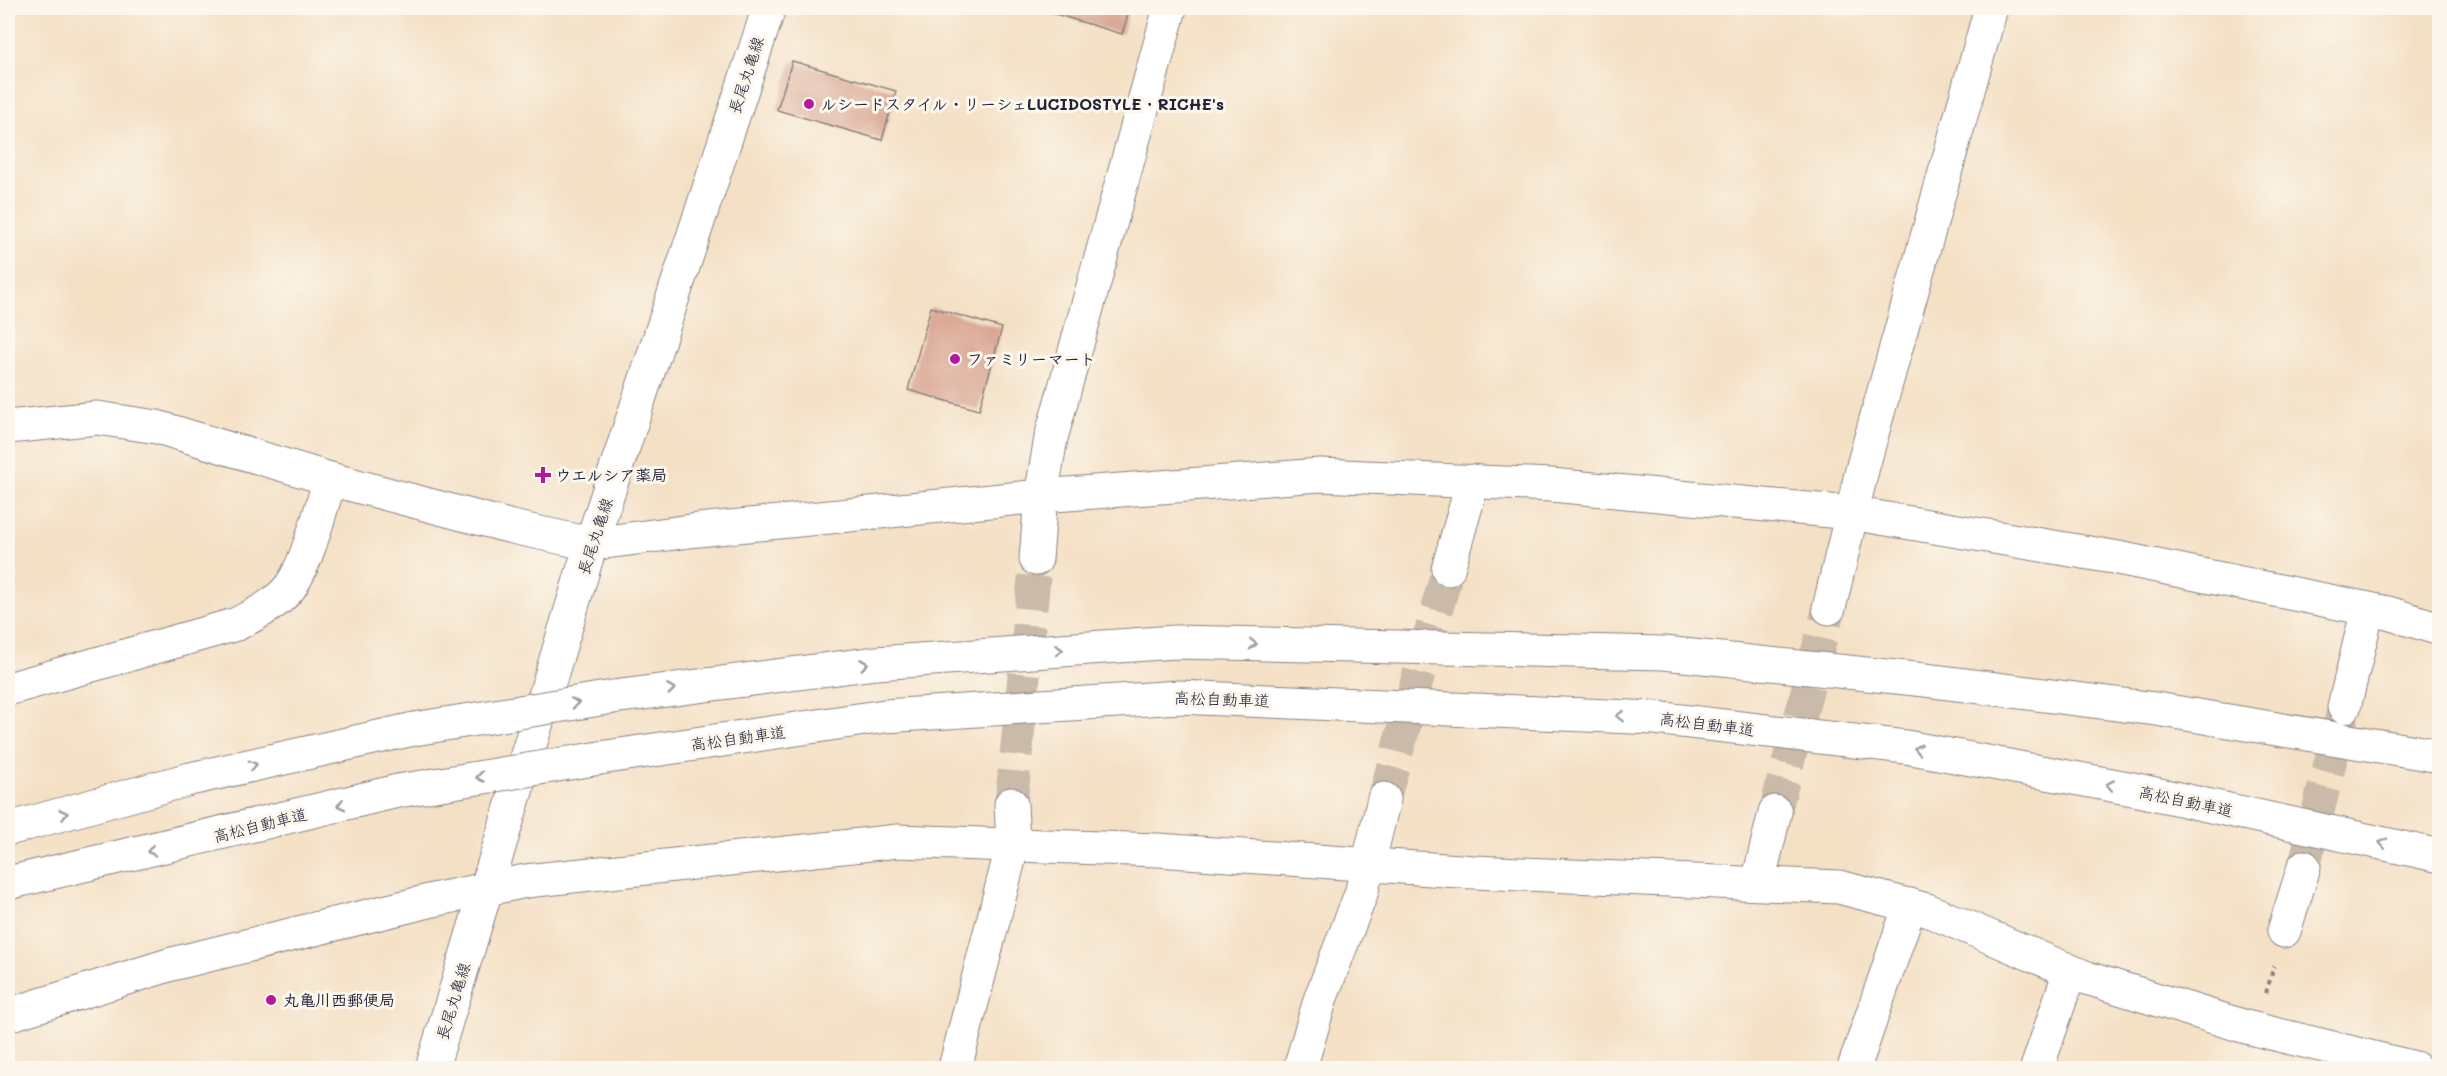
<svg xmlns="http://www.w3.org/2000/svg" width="2447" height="1076" font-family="Mali,'Klee One',sans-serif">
  <rect width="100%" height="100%" fill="#fbf7ec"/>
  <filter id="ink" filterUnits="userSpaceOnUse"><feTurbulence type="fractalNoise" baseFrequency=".0167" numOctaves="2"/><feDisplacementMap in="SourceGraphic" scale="12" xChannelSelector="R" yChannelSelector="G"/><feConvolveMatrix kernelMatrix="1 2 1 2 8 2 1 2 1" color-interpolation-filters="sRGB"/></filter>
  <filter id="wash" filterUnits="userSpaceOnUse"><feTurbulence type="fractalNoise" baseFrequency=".008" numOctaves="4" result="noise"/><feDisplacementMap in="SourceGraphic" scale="24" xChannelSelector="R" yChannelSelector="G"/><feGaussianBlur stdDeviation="1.35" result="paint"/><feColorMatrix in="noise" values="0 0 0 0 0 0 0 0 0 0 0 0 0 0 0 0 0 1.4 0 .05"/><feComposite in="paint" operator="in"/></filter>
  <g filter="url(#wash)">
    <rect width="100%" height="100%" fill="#f4e0c5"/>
    <g id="blocks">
      <g fill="#daa894">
        <path d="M1043 8H1130L1122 34 1042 10Z"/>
        <path d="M792 61 896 91 882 140 777 110Z"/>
        <path d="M931 307 1002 328 979 410 908 390Z"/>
      </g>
    </g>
  </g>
  <g filter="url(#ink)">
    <use href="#blocks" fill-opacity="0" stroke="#8b8180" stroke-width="1.5"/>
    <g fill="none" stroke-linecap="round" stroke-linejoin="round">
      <g stroke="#cabaa9" stroke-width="33" stroke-dasharray="33 16" stroke-linecap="butt">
        <path d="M1384 799 1448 569"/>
        <path d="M1011 804 1036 559"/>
        <path d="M1775 812 1829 608"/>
        <path d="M2304 867 2343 711"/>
      </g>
      <g stroke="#8b8180" stroke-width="35">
        <g id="minor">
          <path d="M8 427 97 418 157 427 330 479 512 527 591 544"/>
          <path d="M1036 559 1041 496 1051 438 1170 8"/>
          <path d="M1448 569 1473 481"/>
          <path d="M1829 608 1863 466 1991 8"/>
          <path d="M8 689 237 624C256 614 277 604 290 587 307 564 321 508 330 479"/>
          <path d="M2344 707 2368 609"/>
          <path d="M1758 883 1775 812"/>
          <path d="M2284 931 2304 867"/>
          <path d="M8 1015 172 964 433 900 526 881 898 841 1158 850 1474 872 1839 887 1927 910 2087 978 2246 1027 2415 1068"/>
          <path d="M955 1068 1013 844 1011 804"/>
          <path d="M1300 1068 1321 997 1361 894 1384 799"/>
          <path d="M1854 1068 1910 905"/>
          <path d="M2037 1068 2070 971"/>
        </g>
      </g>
      <g stroke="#8b8180" stroke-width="35">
        <path id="tertiary" d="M591 544 698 530 1041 496 1320 475 1551 485 1851 513 2113 557 2388 613 2440 629"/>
      </g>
      <g stroke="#8b8180" stroke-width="35">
        <path id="primary" d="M432 1068 591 544 769 8"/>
      </g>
      <g stroke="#8b8180" stroke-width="35">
        <g id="motorway">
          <path d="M613 697 876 663 1175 642 1664 653 1925 680 2156 709 2440 756"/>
          <path d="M600 758 885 716 1179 697 1655 718 1906 747 2133 789 2440 856"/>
          <path d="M8 829 190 779 414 729"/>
          <path d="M8 883 398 791"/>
        </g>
      </g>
      <path stroke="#8b8180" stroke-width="4" stroke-dasharray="4.5 4.5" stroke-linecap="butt" d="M2266 993 2274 966"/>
      <use href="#minor" stroke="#fff" stroke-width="33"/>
      <use href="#tertiary" stroke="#fff" stroke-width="33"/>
      <use href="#primary" stroke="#fff" stroke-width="33"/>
      <use href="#motorway" stroke="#fff" stroke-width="33"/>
      <g stroke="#8b8180" stroke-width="35" stroke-linecap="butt">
        <g id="motorway-bridge">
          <path d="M414 729 613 697"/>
          <path d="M398 791 600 758"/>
        </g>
      </g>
      <use href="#motorway-bridge" stroke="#fff" stroke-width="33"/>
    </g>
    <defs><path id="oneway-chevron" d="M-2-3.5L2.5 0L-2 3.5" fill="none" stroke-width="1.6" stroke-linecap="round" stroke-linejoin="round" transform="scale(1.5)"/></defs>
    <g stroke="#9c9ca7">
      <use href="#oneway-chevron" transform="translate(1253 644) rotate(1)"/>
      <use href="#oneway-chevron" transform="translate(1059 650) rotate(-4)"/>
      <use href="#oneway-chevron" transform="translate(864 664) rotate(-7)"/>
      <use href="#oneway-chevron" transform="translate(671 689) rotate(-7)"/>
      <use href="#oneway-chevron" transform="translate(575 703) rotate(-9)"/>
      <use href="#oneway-chevron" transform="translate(1620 716) rotate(-178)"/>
      <use href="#oneway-chevron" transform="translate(1918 749) rotate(-169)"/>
      <use href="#oneway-chevron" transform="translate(253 765) rotate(-13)"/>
      <use href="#oneway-chevron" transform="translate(480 777) rotate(171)"/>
      <use href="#oneway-chevron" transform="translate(2110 785) rotate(-169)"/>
      <use href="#oneway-chevron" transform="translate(341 805) rotate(166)"/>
      <use href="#oneway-chevron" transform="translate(64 814) rotate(-15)"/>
      <use href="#oneway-chevron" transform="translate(2383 843) rotate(-168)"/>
      <use href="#oneway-chevron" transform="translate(151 851) rotate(167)"/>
    </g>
  </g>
  <g fill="#b5179e" stroke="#fbf7ec" stroke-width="2">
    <circle cx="809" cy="104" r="6"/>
    <circle cx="955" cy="359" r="6"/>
    <path d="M540 466h6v6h6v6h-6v6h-6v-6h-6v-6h6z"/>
    <circle cx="271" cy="1000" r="6"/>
  </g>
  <g text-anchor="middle" stroke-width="6" stroke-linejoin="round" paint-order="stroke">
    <g font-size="16" fill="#22223b" stroke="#fbf7ec">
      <text transform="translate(746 75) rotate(-72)" y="6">長尾丸亀線</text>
      <text transform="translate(595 536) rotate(-72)" y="6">長尾丸亀線</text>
      <text transform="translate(1222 699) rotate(2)" y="6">高松自動車道</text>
      <text transform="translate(1707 724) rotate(7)" y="6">高松自動車道</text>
      <text transform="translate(738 738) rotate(-8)" y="6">高松自動車道</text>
      <text transform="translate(2186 801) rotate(12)" y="6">高松自動車道</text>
      <text transform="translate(260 825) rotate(-14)" y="6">高松自動車道</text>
      <text transform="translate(453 1001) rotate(-73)" y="6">長尾丸亀線</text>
    </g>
    <g font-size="16" font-weight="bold" fill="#22223b" stroke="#fbf7ec" text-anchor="start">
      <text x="821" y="110">ルシードスタイル・リーシェLUCIDOSTYLE・RICHE's</text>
      <text x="967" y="365">ファミリーマート</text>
      <text x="555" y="481">ウエルシア薬局</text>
      <text x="283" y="1006">丸亀川西郵便局</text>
    </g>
  </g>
  <rect width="2447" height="1076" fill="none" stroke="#fbf7ec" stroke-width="30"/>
</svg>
